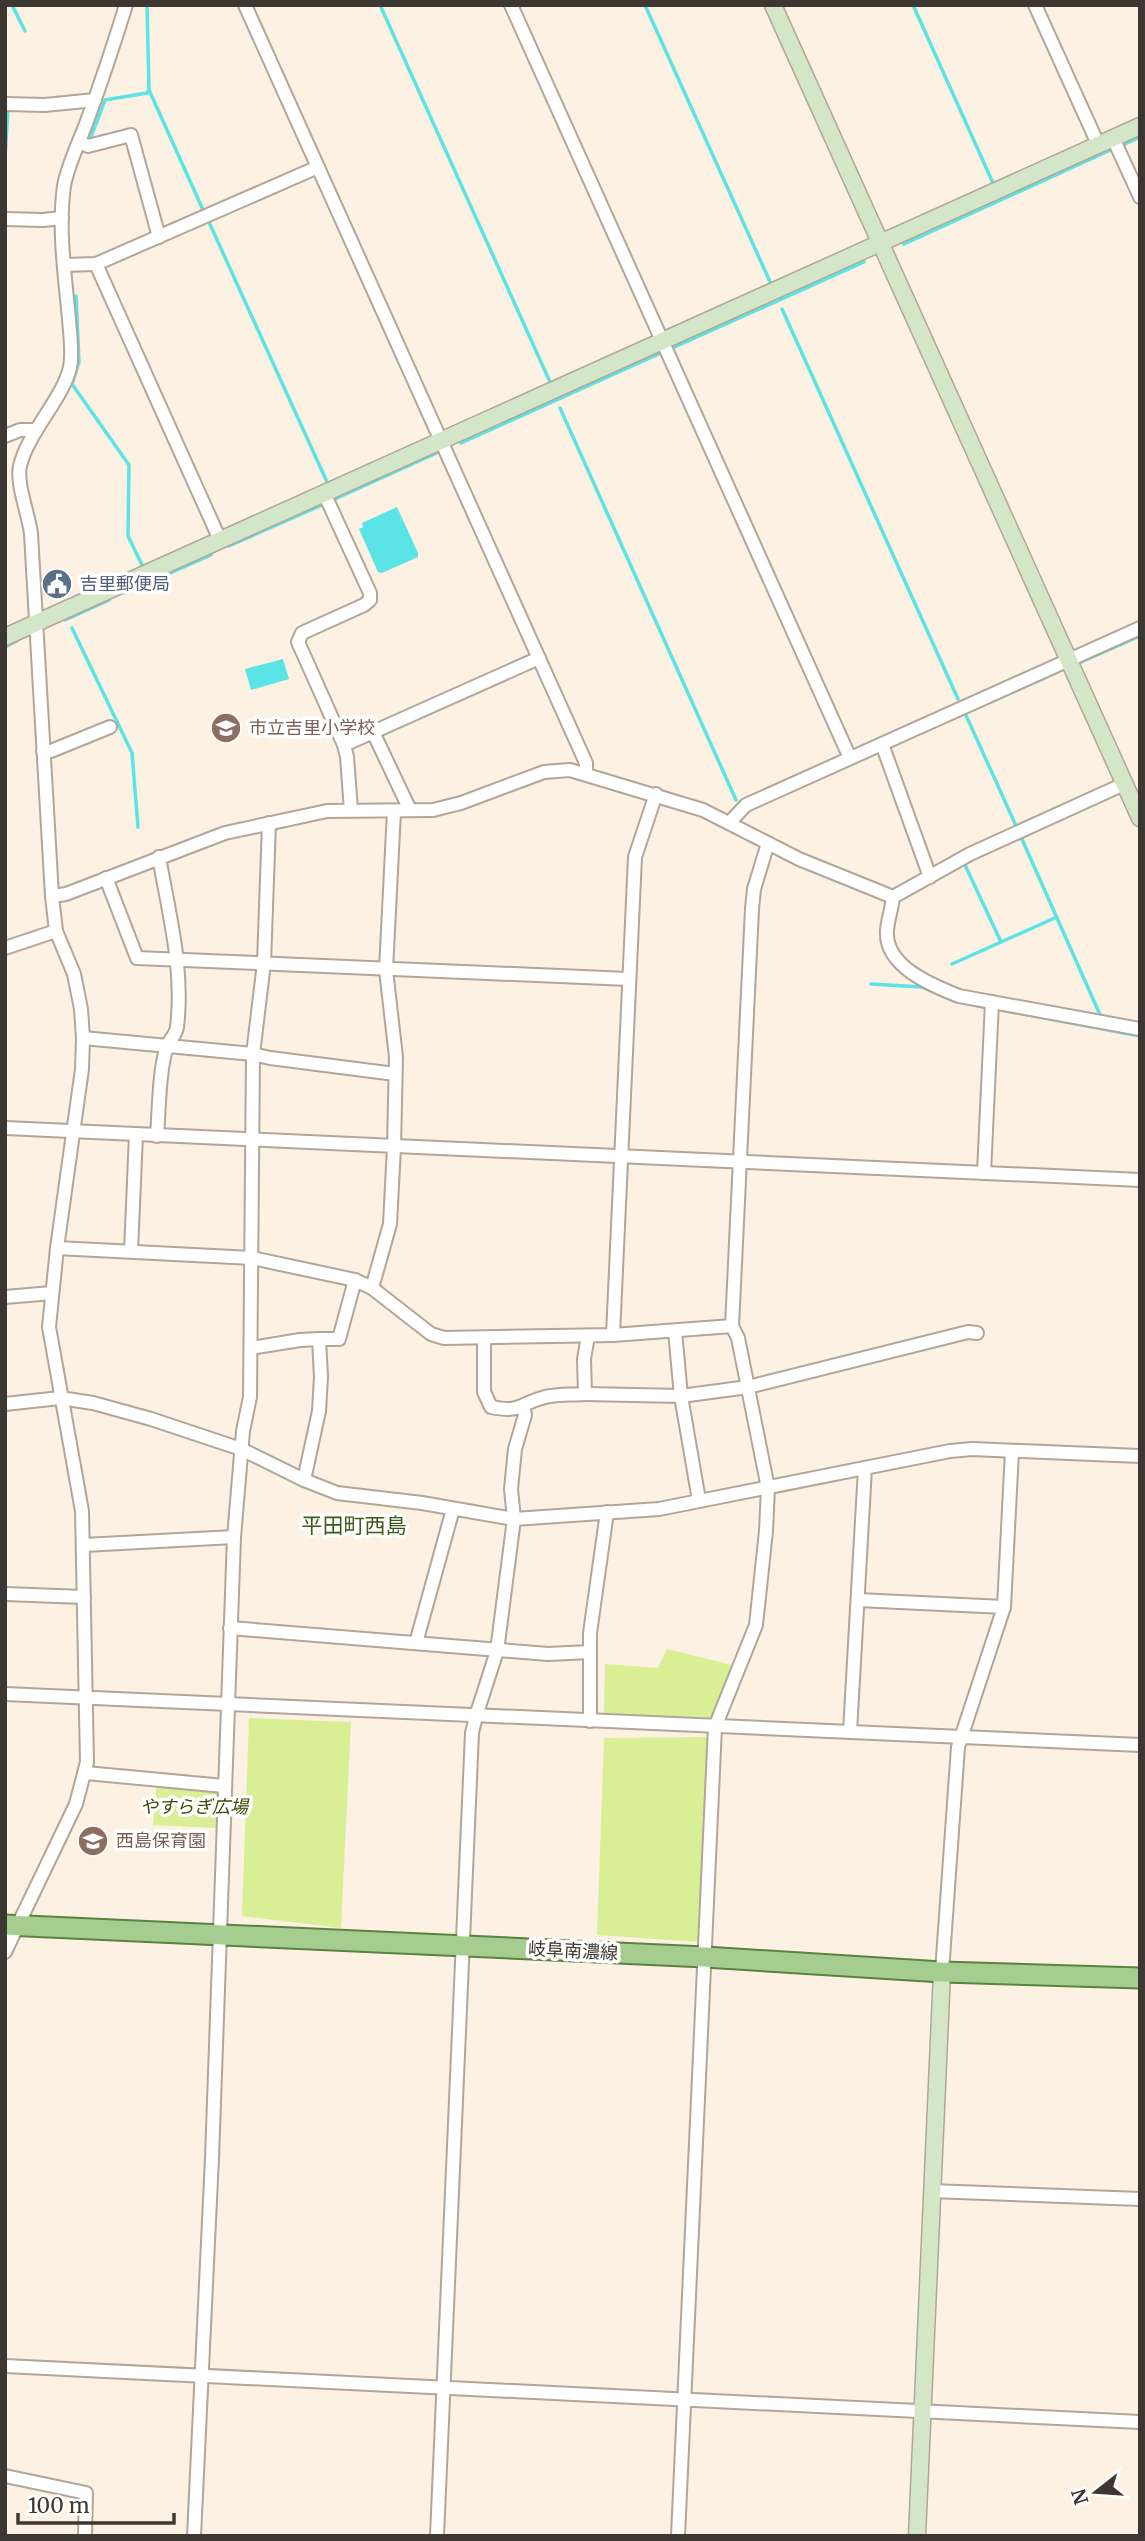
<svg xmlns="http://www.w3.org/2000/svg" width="1145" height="2541" font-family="Merriweather,'Noto Sans JP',serif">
  <rect width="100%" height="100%" fill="#fcf1e2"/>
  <g fill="#d9ef95">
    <path d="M667 1649 732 1665 715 1721 604 1713 605 1664 658 1668Z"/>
    <path d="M249 1718 351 1722 341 1928 242 1916Z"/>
    <path d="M711 1737 699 1942 597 1935 604 1738Z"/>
    <path d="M157 1783 220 1789 218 1828 153 1825Z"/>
  </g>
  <g fill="#5be4e5">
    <path d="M397 507 418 553V557L382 573 378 572 359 529 363 527 362 523Z"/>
    <path d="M283 659 289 679 251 690 245 669Z"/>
  </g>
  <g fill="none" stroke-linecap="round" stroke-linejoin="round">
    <g stroke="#5be4e5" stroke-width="3.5">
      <path d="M12 5 25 31"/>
      <path d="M147 5 149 90 204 212"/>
      <path d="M380 5 550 382"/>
      <path d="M645 5 771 284"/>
      <path d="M913 5 993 183"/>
      <path d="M91 137 105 100 147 93 149 90"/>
      <path d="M1123 145 1140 137"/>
      <path d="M5 157 8 110"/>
      <path d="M208 220 327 482"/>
      <path d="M904 244 1115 148"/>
      <path d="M76 296 79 362 72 384 129 465 128 536 143 567"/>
      <path d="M782 309 958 699"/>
      <path d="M670 349 864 262"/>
      <path d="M560 408 736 800"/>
      <path d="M461 443 663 352"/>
      <path d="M335 499 441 451"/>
      <path d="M229 546 324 504"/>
      <path d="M125 593 211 555"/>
      <path d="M65 620 109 600"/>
      <path d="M72 628 132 753 138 827"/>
      <path d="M5 647 17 641"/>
      <path d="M1079 663 1140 636"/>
      <path d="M965 713 1017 828"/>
      <path d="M923 732 1058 672"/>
      <path d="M1021 837 1101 1017"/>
      <path d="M965 865 1001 942"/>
      <path d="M952 964 1057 917"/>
      <path d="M871 984 922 987 954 1001 988 1008"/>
      <path d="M1002 1010 1140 1036"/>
    </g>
    <g stroke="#b1a699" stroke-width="16">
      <g id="street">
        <path d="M245 5 586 763V773"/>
        <path d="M511 5 850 758"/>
        <path d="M1035 5 1098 144"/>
        <path d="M5 104 45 105 95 100"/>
        <path d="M1113 138 1140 197"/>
        <path d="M79 142 88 146 131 135 159 237"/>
        <path d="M5 219 43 220 62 218"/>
        <path d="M96 264 220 540"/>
        <path d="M65 265 96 264 318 167"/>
        <path d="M5 436 20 430H36"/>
        <path d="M324 493 370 593V600L364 605 302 633 298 642 344 745 347 757 351 810"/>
        <path d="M373 732 410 810"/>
        <path d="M882 744 930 877"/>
        <path d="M344 745 539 658"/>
        <path d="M43 751H51L110 727"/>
        <path d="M729 823 746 805 1140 628"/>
        <path d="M106 878 137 958 628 979"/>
        <path d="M52 896 66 894 225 833 327 811 433 810 461 803 544 772 570 770 703 810 799 859 893 897 970 854 1124 784"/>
        <path d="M893 897C892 908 888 919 887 930 884 966 931 985 959 996L1140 1029"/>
        <path d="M5 948 56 931"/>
        <path d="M83 1038 253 1054 270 1058 395 1074"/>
        <path d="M5 1128 1140 1180"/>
        <path d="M157 1136C159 1110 159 1070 167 1046 170 1039 176 1035 177 1027 184 969 169 914 159 857"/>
        <path d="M984 1173 992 1002"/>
        <path d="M57 1248 252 1258 355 1280 372 1288 431 1334 444 1338 613 1335 732 1326"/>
        <path d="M131 1251 136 1135"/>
        <path d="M372 1288 390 1224 394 1147 396 1057 386 970 394 811"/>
        <path d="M5 1297 52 1293"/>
        <path d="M613 1335 635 857 656 794"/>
        <path d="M484 1339V1392L491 1407C522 1413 518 1404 545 1397 557 1394 572 1395 585 1394L584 1359 588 1336"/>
        <path d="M251 1348 300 1340 319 1339"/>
        <path d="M585 1394 681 1396 675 1331"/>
        <path d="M5 1404 60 1398 93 1403 151 1419 241 1449 304 1480 337 1493 422 1503 514 1519 659 1509 950 1451 972 1449 1140 1456"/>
        <path d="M304 1480 319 1411 321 1377 319 1339H339L355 1280"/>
        <path d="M699 1500 681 1396 748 1387 968 1332 977 1333"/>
        <path d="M84 1545 234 1537"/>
        <path d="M5 1594 84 1597"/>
        <path d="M858 1600 1004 1607"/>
        <path d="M230 1628 548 1654 590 1652"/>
        <path d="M416 1643 453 1509"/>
        <path d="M5 1694 1140 1745"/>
        <path d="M590 1721V1633L607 1512"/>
        <path d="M850 1732 865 1468"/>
        <path d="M86 1773 224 1786"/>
        <path d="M5 1952 76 1804 87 1762 82 1511 49 1327 57 1248 82 1069 83 1038 81 1009 74 974 56 931 52 896 31 534C29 515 16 484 20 466 28 432 64 397 70 367 73 352 70 334 69 319 65 276 58 229 64 186 68 164 79 143 87 121 101 83 114 44 126 5"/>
        <path d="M942 1972 958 1747 1004 1607 1012 1451"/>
        <path d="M931 2191 1140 2199"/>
        <path d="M5 2366 1140 2422"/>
        <path d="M5 2476 86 2493 85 2536"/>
        <path d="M194 2536 212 2158 234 1537 243 1431 250 1397 253 1054 264 963 269 823"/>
        <path d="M437 2536 472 1733 476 1716 497 1651 514 1519 511 1489 515 1449 525 1415 523 1407"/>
        <path d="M678 2536 715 1727 756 1625 766 1531 768 1488 738 1338 732 1326 752 909 754 889 768 843"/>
      </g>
    </g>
    <g stroke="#b1a699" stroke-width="19">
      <g id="secondary">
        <path d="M773 5 1140 818"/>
        <path d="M5 637 1140 126"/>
        <path d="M917 2536 942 1972"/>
      </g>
    </g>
    <g stroke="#5b823f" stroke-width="23">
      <path id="primary" d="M5 1925 705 1957 942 1972 1140 1978"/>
    </g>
    <use href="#street" stroke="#fff" stroke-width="12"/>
    <use href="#secondary" stroke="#d3e6c8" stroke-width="16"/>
    <use href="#primary" stroke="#a6cd90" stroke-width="19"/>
  </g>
  <defs>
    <g id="civic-disc" transform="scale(1.575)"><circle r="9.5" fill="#5c6f8a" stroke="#fff"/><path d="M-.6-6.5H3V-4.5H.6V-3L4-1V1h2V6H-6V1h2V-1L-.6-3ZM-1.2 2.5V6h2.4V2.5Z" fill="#fff"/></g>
    <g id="school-disc" transform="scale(1.575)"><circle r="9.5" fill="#8d6e63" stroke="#fff"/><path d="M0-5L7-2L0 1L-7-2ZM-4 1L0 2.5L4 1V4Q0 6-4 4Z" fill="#fff"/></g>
  </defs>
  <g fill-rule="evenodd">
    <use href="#civic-disc" x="57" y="584"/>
    <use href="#school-disc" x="226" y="728"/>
    <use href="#school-disc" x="93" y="1841"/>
  </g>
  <g text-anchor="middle" stroke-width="7" stroke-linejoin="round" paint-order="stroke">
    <g font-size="18" fill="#4e5e75" stroke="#fff" text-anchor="start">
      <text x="80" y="590">吉里郵便局</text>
    </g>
    <g font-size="18" fill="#785e54" stroke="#fff" text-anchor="start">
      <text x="249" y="734">市立吉里小学校</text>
      <text x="116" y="1847">西島保育園</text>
    </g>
    <g font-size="18" font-style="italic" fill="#3e4a05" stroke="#fff">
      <text x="194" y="1813">やすらぎ広場</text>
    </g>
    <g font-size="18" fill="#3c3732" stroke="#fff">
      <text transform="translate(573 1951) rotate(3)" y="6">岐阜南濃線</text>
    </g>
    <g font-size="21" fill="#3c5a17" stroke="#fff">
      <text x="354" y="1533">平田町西島</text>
    </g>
  </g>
  <rect width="1145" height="2541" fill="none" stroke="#3c3732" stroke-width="14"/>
  <g transform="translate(1096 2492) rotate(253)" stroke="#ffffff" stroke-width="5" paint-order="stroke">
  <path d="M0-5L12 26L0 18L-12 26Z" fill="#3c3732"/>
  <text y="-10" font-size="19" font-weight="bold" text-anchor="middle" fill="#3c3732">N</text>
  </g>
  <path d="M18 2513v10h156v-10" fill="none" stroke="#3c3732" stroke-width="3.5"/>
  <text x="28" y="2513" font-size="21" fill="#3c3732" stroke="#ffffff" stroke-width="5" paint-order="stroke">100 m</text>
</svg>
